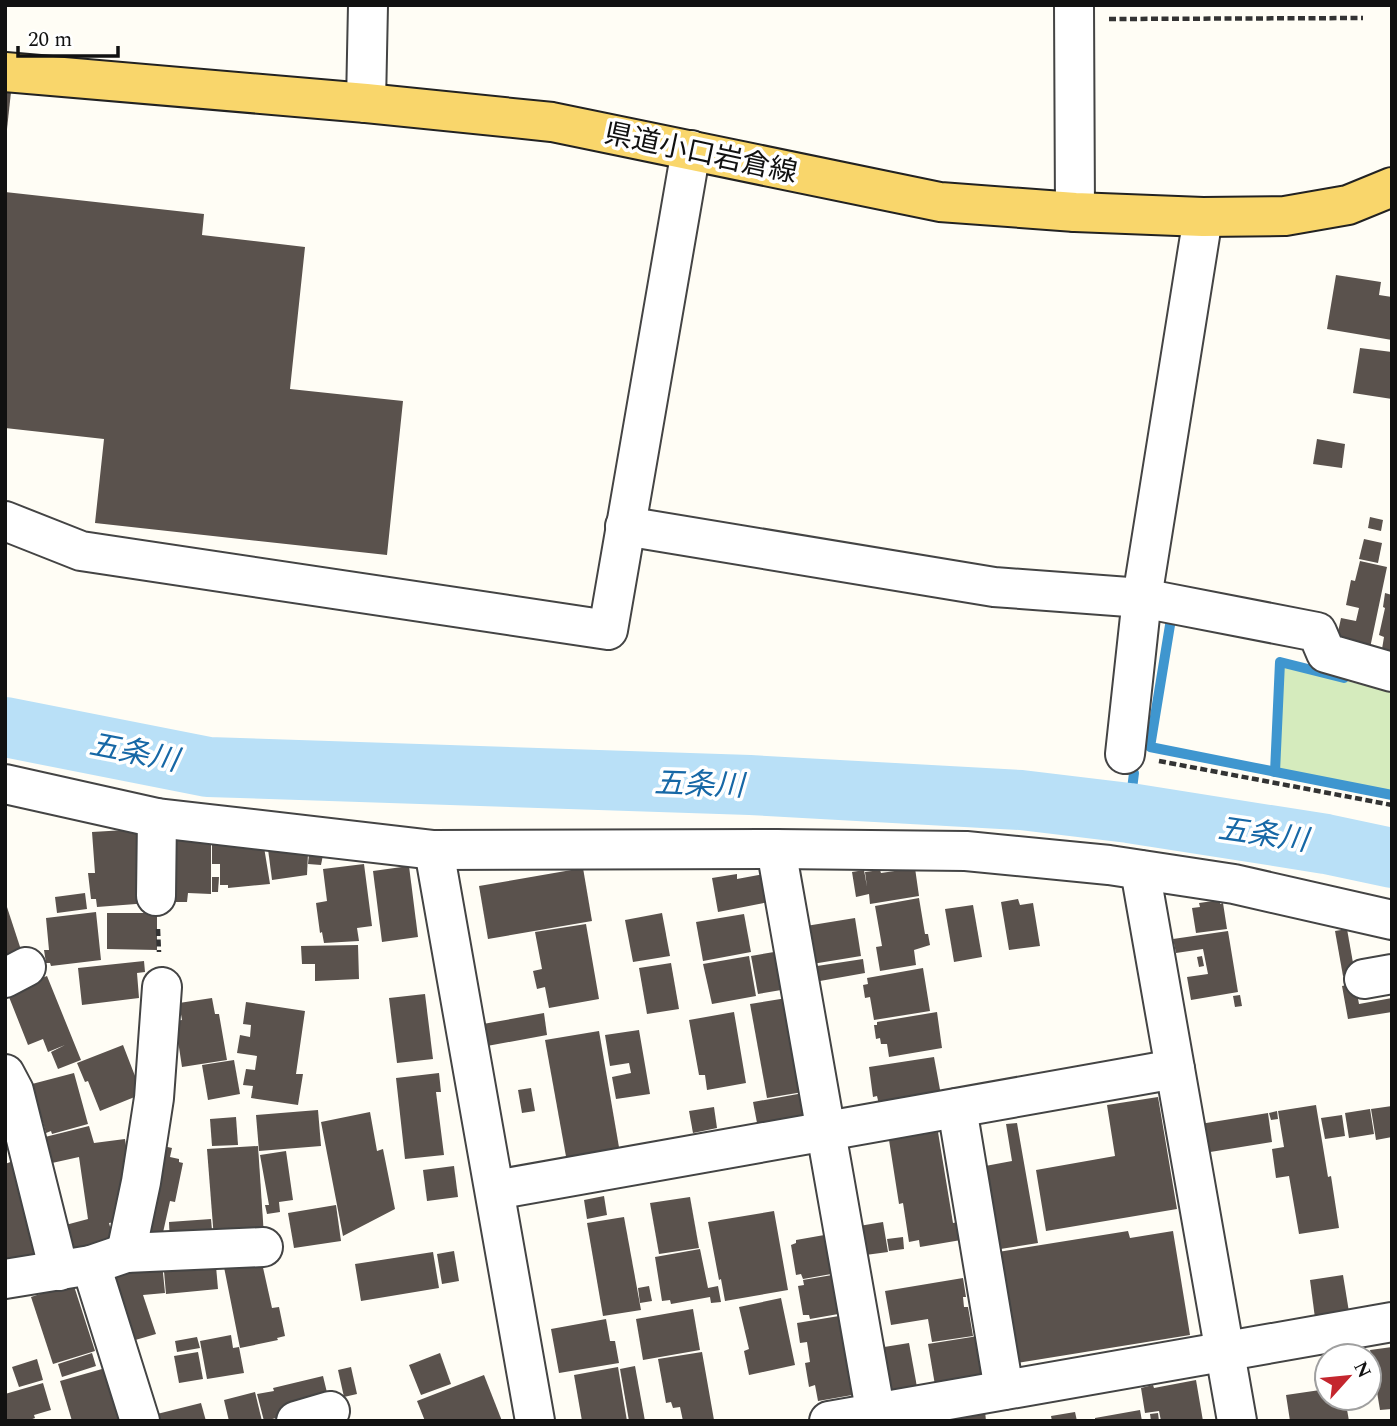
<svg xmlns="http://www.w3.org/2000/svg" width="1397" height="1426" font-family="Spectral,'Noto Sans JP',serif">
  <rect width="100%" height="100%" fill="#fffdf5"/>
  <path fill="#d5ebbd" d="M1284 666 1392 692V792L1279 769Z"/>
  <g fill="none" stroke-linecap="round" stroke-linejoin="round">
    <g stroke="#3f96cf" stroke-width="10">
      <path d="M1171 619 1150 747 1392 795"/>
      <path d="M1275 772 1280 662 1344 678"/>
      <path d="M1129 813 1134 773"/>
    </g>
    <path stroke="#b9e0f7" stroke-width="60" d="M5 727 208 767 750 785 1021 800 1129 813 1326 844 1392 858"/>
  </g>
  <g fill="#5a524d">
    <path d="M5 92H11L7 129H5Z"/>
    <path d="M5 192 204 214 202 235 305 247 290 389 403 401 387 555 95 523 104 439 5 428Z"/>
    <path d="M1336 275 1381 282 1379 295 1392 297V340L1327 329Z"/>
    <path d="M1360 348 1392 352V399L1353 393Z"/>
    <path d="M1317 439 1345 444 1342 468 1313 464Z"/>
    <path d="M1370 517 1383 520 1381 531 1368 528Z"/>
    <path d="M1364 539 1382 543 1378 563 1359 559Z"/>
    <path d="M1360 561 1387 567 1370 648 1336 641 1341 618 1356 621 1359 608 1346 605 1351 580 1355 581Z"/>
    <path d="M1385 593 1392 595V661L1386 659 1388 651 1382 649 1384 637 1379 635 1385 608 1383 607Z"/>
    <path d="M142 829 149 903 97 907 96 899H91L88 873H95L92 832Z"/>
    <path d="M165 841H211V894L188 893 187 902H164Z"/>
    <path d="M212 843H228V847H264L270 884 228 888V885H220V864H212Z"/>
    <path d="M268 849 308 853 307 875 272 880Z"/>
    <path d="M309 854 323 855 321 865 308 864Z"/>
    <path d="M364 864 372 926 357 928 359 941 324 943 322 932 320 933 316 903 327 901 323 869Z"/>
    <path d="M409 866 418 937 382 942 373 871Z"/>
    <path d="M583 868 592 921 488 939 479 886Z"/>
    <path d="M915 868 919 896 870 904 869 894 856 897 852 872 864 870 867 887 865 872 880 870 881 873Z"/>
    <path d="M737 874V879L764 874 769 902 718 912 712 878Z"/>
    <path d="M212 877H219L218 892H212Z"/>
    <path d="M85 893 87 909 57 913 55 897Z"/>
    <path d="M919 898 925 934H928L930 945 914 950 916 965 880 971 876 947 882 946 875 906Z"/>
    <path d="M1018 899 1020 905 1033 903 1040 946 1009 950 1001 902Z"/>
    <path d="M1220 900V904L1223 903 1227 929 1196 933 1192 908 1200 907 1199 903Z"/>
    <path d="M5 901 24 959 5 964Z"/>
    <path d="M973 905 982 957 954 962 945 909Z"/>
    <path d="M96 912 101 960 51 966 50 963H46L44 950H49L46 918Z"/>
    <path d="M107 913H157V950L107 949Z"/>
    <path d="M662 913 670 956 633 962 625 920Z"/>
    <path d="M744 914 751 952 703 961 696 922Z"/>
    <path d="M855 918 861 956 806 965V926Z"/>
    <path d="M586 924 599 999 549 1008 545 987 537 989 533 971 542 969 535 932Z"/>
    <path d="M1347 929 1355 974 1343 976 1335 931Z"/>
    <path d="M1228 931 1238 992 1191 1000 1187 977 1208 974 1203 949 1176 953 1173 939Z"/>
    <path d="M358 945 359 979 315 981V964H302L301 946Z"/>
    <path d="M780 951 787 989 758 994 751 956Z"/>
    <path d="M749 956 756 996 712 1004 703 964Z"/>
    <path d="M1202 956 1204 966 1199 967 1197 957Z"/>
    <path d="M863 959 865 973 820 981 817 966Z"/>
    <path d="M144 961 145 972 137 973 139 998 82 1005 78 968Z"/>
    <path d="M671 963 679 1009 647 1014 639 968Z"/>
    <path d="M923 968 930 1011 874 1020 870 997 865 998 863 985 868 984 867 978Z"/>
    <path d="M47 976 81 1060 58 1069 51 1052 65 1045 48 1052 43 1039 28 1045 7 992Z"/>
    <path d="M1355 983 1359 1004 1392 998V1012L1348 1019 1342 986Z"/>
    <path d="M425 994 433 1059 397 1063 389 998Z"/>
    <path d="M1240 995 1242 1006 1235 1007 1233 996Z"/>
    <path d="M793 997 809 1091 767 1098 750 1004Z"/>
    <path d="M212 998 215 1014H219L227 1060 182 1067 175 1021 182 1020 179 1003Z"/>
    <path d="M246 1002 305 1011 296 1074H303L298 1105 251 1098 253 1086 243 1085 246 1069 255 1070 257 1056 237 1053 240 1035 250 1037 251 1025 243 1024Z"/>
    <path d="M734 1012 746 1083 707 1090 705 1075H699L689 1020Z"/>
    <path d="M937 1012 942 1048 889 1057 887 1044H881L880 1038 876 1039 874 1025H877V1022Z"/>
    <path d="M544 1013 547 1035 487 1046 483 1024Z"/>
    <path d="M639 1030 650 1094 616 1099 612 1077 631 1073 629 1063 610 1066 605 1035Z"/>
    <path d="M599 1031 620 1153 567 1162 545 1040Z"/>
    <path d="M123 1045 142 1094 100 1111 88 1081 85 1082 77 1063Z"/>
    <path d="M934 1057 941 1095 879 1105 877 1096 873 1097 869 1067Z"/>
    <path d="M234 1060 240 1094 208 1100 202 1065Z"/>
    <path d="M74 1073 88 1124 52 1134 51 1131 46 1133 32 1084Z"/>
    <path d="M439 1073 441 1092H436L444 1155 405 1159 396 1078Z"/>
    <path d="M531 1088 535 1111 522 1113 518 1090Z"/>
    <path d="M809 1092 806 1120 758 1128 753 1102Z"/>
    <path d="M1158 1097 1177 1209 1046 1231 1036 1170 1115 1156 1107 1105Z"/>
    <path d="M1316 1105 1328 1177 1331 1176 1339 1228 1299 1234 1289 1176 1276 1178 1272 1149 1284 1147 1278 1111Z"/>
    <path d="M1392 1106V1137L1376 1140 1371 1109Z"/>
    <path d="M714 1107 717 1128 693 1133 689 1111Z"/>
    <path d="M1370 1109 1374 1134 1349 1138 1345 1113Z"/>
    <path d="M318 1110 321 1146 259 1151 256 1115Z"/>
    <path d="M1277 1111 1278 1119 1271 1120 1269 1113Z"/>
    <path d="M370 1112 377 1151 383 1149 395 1209 343 1236 321 1122Z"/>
    <path d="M1268 1113 1272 1142 1204 1153 1200 1124Z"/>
    <path d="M1342 1115 1345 1136 1325 1139 1321 1118Z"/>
    <path d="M236 1117 238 1145 212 1146 210 1119Z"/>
    <path d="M1017 1123 1038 1243 994 1250 980 1167 1012 1161 1006 1124Z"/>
    <path d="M89 1126 94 1143 125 1139 132 1187 123 1221 109 1223 116 1247 66 1260 58 1227 88 1219 79 1157 43 1165 37 1139Z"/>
    <path d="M938 1132 953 1223 958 1222 961 1240 920 1247 919 1240 909 1242 903 1203 899 1204 889 1140Z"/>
    <path d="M159 1145 172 1148 170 1157 179 1159V1162L183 1163 175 1202 170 1201 160 1246 136 1241Z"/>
    <path d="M258 1146 264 1236 214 1239 207 1149Z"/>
    <path d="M286 1151 293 1200 279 1202 280 1212 267 1214 265 1205H269L260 1155Z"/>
    <path d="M24 1157 53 1261 5 1274V1164Z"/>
    <path d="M454 1166 458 1197 427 1201 423 1170Z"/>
    <path d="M604 1196 607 1215 587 1219 584 1200Z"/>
    <path d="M690 1197 699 1248 659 1254 650 1203Z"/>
    <path d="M336 1205 341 1241 294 1248 288 1213Z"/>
    <path d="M774 1211 788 1290 725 1301 721 1279 719 1280 708 1222Z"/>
    <path d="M624 1217 641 1310 603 1316 587 1223Z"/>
    <path d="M211 1219 213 1242 170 1245 169 1222Z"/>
    <path d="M883 1222 888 1252 858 1256 853 1227Z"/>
    <path d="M1128 1231 1130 1238 1173 1231 1190 1335 1017 1363 998 1252Z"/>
    <path d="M830 1234 837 1273 803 1279 801 1274 796 1275 791 1245 796 1243V1240Z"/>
    <path d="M903 1237 904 1249 889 1251 887 1239Z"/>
    <path d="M700 1249 708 1288 718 1286 721 1302 711 1303 710 1297 671 1304 670 1300 662 1301 655 1257Z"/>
    <path d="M454 1251 459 1281 442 1284 437 1254Z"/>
    <path d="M433 1252 439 1288 361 1301 355 1264Z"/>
    <path d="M215 1255 218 1289 166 1294 163 1260Z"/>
    <path d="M235 1260 236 1268 262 1263 272 1308 279 1307 285 1336 277 1338 278 1340 240 1348 223 1262Z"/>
    <path d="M162 1263 165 1293 143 1295 156 1334 125 1343 105 1277Z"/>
    <path d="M838 1274 844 1313 810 1319 809 1315H803L798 1286 804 1285 803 1280Z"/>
    <path d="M1343 1275 1349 1312 1315 1318 1310 1280Z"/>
    <path d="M963 1278 966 1297H963L964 1307H968L973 1336 932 1342 928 1319 891 1325 885 1291Z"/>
    <path d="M73 1283 95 1351 53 1364 31 1297Z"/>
    <path d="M649 1286 652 1301 640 1303 638 1288Z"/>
    <path d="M781 1298 795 1365 749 1375 744 1351 749 1349 739 1307Z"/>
    <path d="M693 1309 700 1350 643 1360 636 1319Z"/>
    <path d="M845 1315 858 1394 818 1401 815 1385 809 1387 805 1363 810 1362 807 1342 800 1343 797 1323Z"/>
    <path d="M606 1319 610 1341H615L619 1363 559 1373 551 1329Z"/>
    <path d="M231 1335 233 1348 239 1347 244 1373 207 1379 200 1341Z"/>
    <path d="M978 1336 984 1375 936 1391 928 1344Z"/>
    <path d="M197 1337 200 1348 177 1352 175 1341Z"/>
    <path d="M909 1343 917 1387 886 1392 878 1348Z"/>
    <path d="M1392 1347V1409L1380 1410 1370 1350Z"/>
    <path d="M198 1352 203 1379 179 1383 174 1356Z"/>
    <path d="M702 1352 714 1420 683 1421 680 1407 673 1408 671 1402 666 1403 658 1359Z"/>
    <path d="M92 1353 96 1366 62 1377 58 1364Z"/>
    <path d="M440 1353 451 1384 421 1395 409 1365Z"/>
    <path d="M37 1359 43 1380 19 1387 12 1367Z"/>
    <path d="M635 1366 645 1421H629L620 1369Z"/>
    <path d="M109 1367 125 1421H72L60 1381Z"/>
    <path d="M351 1367 357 1394 344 1397 338 1370Z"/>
    <path d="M618 1367 627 1421H582L574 1375Z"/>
    <path d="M484 1375 502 1421H425L417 1401Z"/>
    <path d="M323 1376 330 1405 264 1421 257 1394 274 1391 273 1388Z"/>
    <path d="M1196 1380 1203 1421H1161L1159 1411 1145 1413 1141 1388 1153 1385 1154 1388Z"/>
    <path d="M43 1383 51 1410 34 1415 35 1418 27 1421H5V1394Z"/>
    <path d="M1327 1389V1398H1345L1349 1421H1290L1286 1395Z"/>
    <path d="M255 1392 262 1421H229L224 1400Z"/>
    <path d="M201 1403 206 1421H154L153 1415Z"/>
    <path d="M1140 1410 1142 1421H1095V1418Z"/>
    <path d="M985 1411 986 1421H938Z"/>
    <path d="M1075 1412 1077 1421H1052L1051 1416Z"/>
    <path d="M1158 1413 1159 1421H1151L1150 1414Z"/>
  </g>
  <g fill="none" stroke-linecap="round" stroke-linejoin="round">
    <g stroke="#444" stroke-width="42">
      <g id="minor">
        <path d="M1074 5 1075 212"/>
        <path d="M366 103 368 5"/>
        <path d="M5 521 81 551 608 630 691 150"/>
        <path d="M625 526 994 587 1142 598 1317 632 1326 653 1392 672"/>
        <path d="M1125 754 1142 598 1203 217"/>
        <path d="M5 784 157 818 434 850 776 849 966 851 1109 865 1234 884 1392 920"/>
        <path d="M776 849 877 1421"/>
        <path d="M434 850 535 1421"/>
        <path d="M1140 870 1237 1421"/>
        <path d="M156 896 157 818"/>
        <path d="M5 978 26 967"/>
        <path d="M1364 979 1392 974"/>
        <path d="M5 1074 14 1091 59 1271"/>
        <path d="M957 1108 1004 1390"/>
        <path d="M495 1190 1175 1069"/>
        <path d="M126 1253 141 1182 154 1098 162 987"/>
        <path d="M91 1265 140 1421"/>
        <path d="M5 1279 91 1265 126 1253 263 1247"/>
        <path d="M296 1421 330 1411"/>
        <path d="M829 1421 1392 1322"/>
      </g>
    </g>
    <g stroke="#222" stroke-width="42">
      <path id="major" d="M5 72 366 103 552 122 940 202 1075 212 1203 217 1285 216 1348 205 1392 187"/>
    </g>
    <g stroke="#333" stroke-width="4.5" stroke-dasharray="7 3.5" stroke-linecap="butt">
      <path d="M1109 19 1363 18"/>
      <path d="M1159 761 1392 805"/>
      <path d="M158 929 159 952"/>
    </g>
    <use href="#minor" stroke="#fff" stroke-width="38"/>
    <use href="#major" stroke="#f9d66b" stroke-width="38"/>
  </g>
  <g text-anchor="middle" stroke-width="7" stroke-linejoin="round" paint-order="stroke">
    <g font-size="28" fill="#111" stroke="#fff">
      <text transform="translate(701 152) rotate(12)" y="10">県道小口岩倉線</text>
    </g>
    <g font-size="30" font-style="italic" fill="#1768a6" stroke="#fff">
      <text transform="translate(134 752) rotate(11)" y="10">五条川</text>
      <text transform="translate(699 784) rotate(2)" y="10">五条川</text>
      <text transform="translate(1263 834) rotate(8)" y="10">五条川</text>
    </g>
  </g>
  <rect width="1397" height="1426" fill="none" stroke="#111111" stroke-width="14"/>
  <g transform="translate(1348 1377) rotate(63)"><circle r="33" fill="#ffffff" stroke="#a0a0a0" stroke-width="2"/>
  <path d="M0-5L12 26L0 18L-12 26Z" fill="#c4262e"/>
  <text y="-10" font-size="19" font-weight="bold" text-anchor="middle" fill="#111111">N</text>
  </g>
  <path d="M18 46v10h100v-10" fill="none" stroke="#111111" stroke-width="3.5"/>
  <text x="28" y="46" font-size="21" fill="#111111" stroke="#ffffff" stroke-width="5" paint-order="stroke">20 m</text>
</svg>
